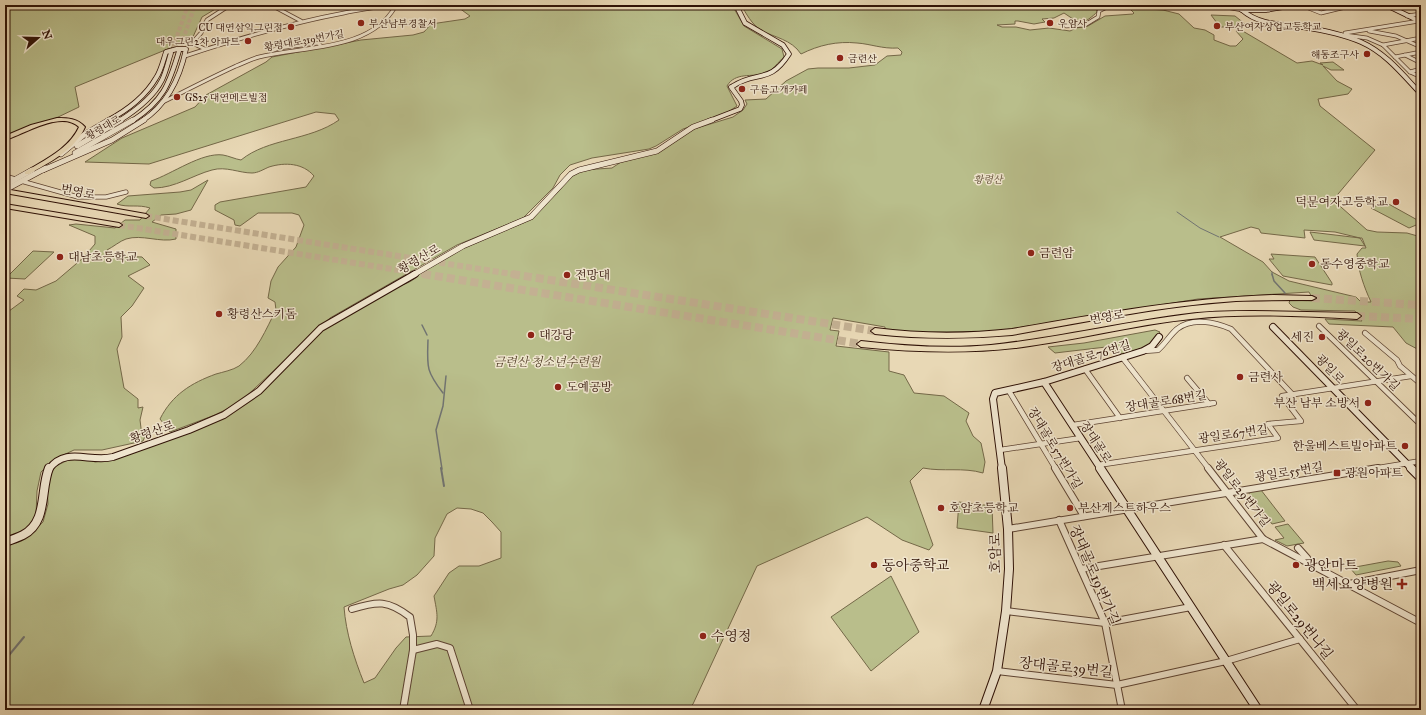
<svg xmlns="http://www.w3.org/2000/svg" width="1426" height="715" font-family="'IM FELL Great Primer','Noto Serif KR',serif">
  <rect width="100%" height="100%" fill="#e8d8b5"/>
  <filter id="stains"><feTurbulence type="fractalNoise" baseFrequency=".005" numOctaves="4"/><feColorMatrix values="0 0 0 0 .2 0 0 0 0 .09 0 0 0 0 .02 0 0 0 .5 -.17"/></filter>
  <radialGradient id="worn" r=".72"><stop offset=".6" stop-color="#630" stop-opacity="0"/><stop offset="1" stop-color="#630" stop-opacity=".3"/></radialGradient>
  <g fill="#b9be8b" stroke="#746848" fill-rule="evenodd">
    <path d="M5 5H222L202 17 192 39 75 87 79 107 54 119 5 137Z"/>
    <path d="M455 5H732L744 26 782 49 784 57C779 61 771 72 765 74 752 77 735 72 727 86L737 106 722 116 683 129 656 146 649 149 592 158 570 165 560 175 553 188 523 218 457 245 330 318 239 403 215 415 170 432 160 419C172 395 191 383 216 374 223 372 233 370 239 366 257 352 266 329 276 310L275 302 268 298 271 281 278 267 296 247 304 225 299 215 292 213H258L240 226 235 225 234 220 215 210V205L220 202 306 187 314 176C303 163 285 162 269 167 264 169 258 173 252 173 239 173 226 166 212 170 193 175 175 188 154 188L150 185 151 181C172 174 202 152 223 155 229 156 235 159 241 160 268 138 309 141 339 120L335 114 316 112 149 164 85 162 122 138 195 107 206 95 266 62 272 57 361 40 413 35 424 32 431 24 465 19 470 16Z"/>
    <path d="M741 5H1099L1096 7 1097 12C1093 16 1085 23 1079 23L1064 13 1054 18 1042 19 1045 22 1034 24 1018 21H1015V24L997 25 1002 27H1016L1030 30 1049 28 1070 31 1076 28 1088 26 1105 16 1133 14 1134 13 1130 9 1131 8 1163 10 1179 14 1194 28 1205 30 1214 35V40L1230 46H1236L1243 39 1236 31 1241 30 1297 63 1312 61 1323 65 1320 63 1333 62 1344 70H1331L1323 66 1337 81 1352 89 1348 94 1318 99 1320 106 1375 150 1333 200 1367 230 1377 232 1407 233 1421 237V351L1406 343 1393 327 1329 324 1325 319 1362 321 1355 311 1301 310 1293 307 1289 303 1290 300 1314 301 1309 292 1198 299 998 331 946 334 885 330V327L833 318 830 330 839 331 836 346 889 352V371L904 375 914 393 944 396 969 413 966 421 973 436 981 443 985 462 983 473C963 467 943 472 923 468L910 481 933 545 929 550 902 540 867 517 757 566 693 704 687 710H452L451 708 423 710H5V544L27 537 43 522 48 504 47 485 50 471 54 467 70 459H88L95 462 108 460 188 433 259 394 323 329 394 287C404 285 415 281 421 272L461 249 525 222 555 195 572 175 583 170 612 168 621 162 656 152 694 129 733 117 743 110 747 104 745 100 766 99 786 81 808 69 818 68H849L875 65 887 56 901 55 902 52 898 48C882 49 871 44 857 43 837 41 819 45 801 54 791 39 775 38 761 30 752 25 746 13 741 5ZM1251 227 1259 229 1261 233 1305 238 1304 230 1335 232 1360 238 1310 232 1314 240 1365 246 1360 238H1362L1366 248H1362L1357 254C1358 270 1364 287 1371 302H1361L1356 297 1289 281 1272 272 1263 262 1220 237ZM457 508 471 509 483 513 492 522 501 532V558L479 566H459L449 573 434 596C437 613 440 621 431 636L406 637 396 648 375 678 364 683C354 658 346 633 344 607L389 589 403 585 417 575 434 556 435 538 447 514Z"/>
    <path d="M1211 15 1235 16 1245 24 1229 27H1220Z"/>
    <path d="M208 180 191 210 176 214 161 215 152 222 176 229V239C160 243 142 234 126 239 120 241 113 247 107 250 118 261 128 256 142 257L150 265 128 276 144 288 132 306 121 317 122 337 117 349 124 388 138 399V408L143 407 140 420 142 436 146 434 143 441 102 450H74L55 459 41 472 37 491 36 515 33 525 20 535 5 540V314L24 300 17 296 24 289 36 290 56 281 83 258 95 244V236L69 225 76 224 115 228 125 220H140L150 208C138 204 128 208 117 204L128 196 180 192 191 190Z"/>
    <path d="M1385 202 1421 222V223L1409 228 1371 208Z"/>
    <path d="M33 251 54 252 25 279 6 278Z"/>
    <path d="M1271 254 1315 257 1332 283V285L1283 276 1269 259H1274Z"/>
    <path d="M1155 330 1160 332 1149 346 1123 354 1106 347 1055 353 1048 347 1084 343Z"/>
    <path d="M1261 490 1285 521 1272 524 1248 492Z"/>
    <path d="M959 502 992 506 993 533 957 528Z"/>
    <path d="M1288 524 1304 543 1287 546 1275 540 1284 538 1275 527Z"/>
    <path d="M1388 561 1398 562 1401 566 1356 575 1350 568Z"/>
    <path d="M891 576 919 632 871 671 831 617Z"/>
  </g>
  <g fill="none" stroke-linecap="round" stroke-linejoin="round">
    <g stroke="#717472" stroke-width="1">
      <path d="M1177 212 1200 228 1219 237"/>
      <path d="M1272 272V275"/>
    </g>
    <g stroke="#717472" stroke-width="1.5">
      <path d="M1272 274 1274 281 1285 293"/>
      <path d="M422 325 427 335"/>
      <path d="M428 340C427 367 426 371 443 393"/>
      <path d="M442 469 436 430 443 406 446 376"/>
    </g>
    <g stroke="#717472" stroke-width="2">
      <path d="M441 468 444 486"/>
      <path d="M5 660 24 637"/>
    </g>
    <g stroke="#c3b092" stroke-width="4" stroke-dasharray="4 2" stroke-linecap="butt">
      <path d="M179 51 195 5"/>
      <path d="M171 53 188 5"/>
    </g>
    <g stroke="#c3b092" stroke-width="6" stroke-dasharray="6 3" stroke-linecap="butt">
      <path d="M146 216 518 275"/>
      <path d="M119 225 429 275"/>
    </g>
    <g stroke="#c3b092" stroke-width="8" stroke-dasharray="8 4" stroke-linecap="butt">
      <path d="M423 274 861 344"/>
      <path d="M512 274 875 331"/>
      <path d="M1312 298 1421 305"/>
      <path d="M1357 316 1421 319"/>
    </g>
    <g stroke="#5d4332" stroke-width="4.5">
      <g id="street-far3">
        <path d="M271 5 301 21"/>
        <path d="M1171 5 1226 7 1242 10"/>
        <path d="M1258 5 1269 10"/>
        <path d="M1301 5 1321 13 1354 5"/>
        <path d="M1407 16 1421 14"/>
        <path d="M1066 26 1085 25 1098 17 1099 11 1111 5"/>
        <path d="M1369 31 1396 36 1421 47"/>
        <path d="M1345 33 1419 21"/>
        <path d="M1345 35 1367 38 1383 45 1410 72 1421 77"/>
        <path d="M1383 45 1421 38"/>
        <path d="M205 49 192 43 201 33 207 20 230 5"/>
        <path d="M271 51 279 48 318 43 321 46"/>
        <path d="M1405 55 1421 63"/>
        <path d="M1395 57 1421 52"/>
        <path d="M1410 72 1421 69"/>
        <path d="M165 101C189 89 212 77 236 66 244 63 251 59 259 57 303 46 370 51 395 7 378 5 360 10 344 13 290 23 237 39 185 56"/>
      </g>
    </g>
    <g stroke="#5d4332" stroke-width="5">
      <g id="street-far2">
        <path d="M5 176 15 179"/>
        <path d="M21 181 78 197H106L126 192"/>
      </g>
    </g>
    <g stroke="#5d4332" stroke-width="6">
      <g id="street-far1">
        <path d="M1319 326 1421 425"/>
        <path d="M1365 333 1397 360 1400 366 1421 384"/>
        <path d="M1144 351 1158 350C1165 344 1170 335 1177 329 1192 317 1215 322 1231 329L1292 394"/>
        <path d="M1122 357 1209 469"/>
        <path d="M1085 369 1120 418"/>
        <path d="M1187 378 1209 404"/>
        <path d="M1009 391 1056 469"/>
        <path d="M1073 425 1214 403"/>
        <path d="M1000 450 1081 438"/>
        <path d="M1098 465 1278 438 1268 424 1301 421 1282 396 1411 376"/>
        <path d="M1372 469 1421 461"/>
      </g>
    </g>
    <g stroke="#5d4332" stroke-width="8">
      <g id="street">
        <path d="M1055 468 1084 516"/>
        <path d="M1208 468 1263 539 1421 623"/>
        <path d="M1059 520 1105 623 1122 710"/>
        <path d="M1008 529 1378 468"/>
        <path d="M1224 545 1357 710"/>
        <path d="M1298 548 1307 558"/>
        <path d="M1081 569 1263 539"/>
        <path d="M1349 584 1421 570"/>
        <path d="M352 609C378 601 388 600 410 617L413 635V650L437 644 450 648 470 710"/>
        <path d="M1006 611 1105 623 1191 607"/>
        <path d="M997 671 1117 685 1226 661 1300 639"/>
        <path d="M403 710 413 650"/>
      </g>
    </g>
    <g stroke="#2f1106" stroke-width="5.5">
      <g id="secondary-far3">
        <path d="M1386 5 1421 22"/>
        <path d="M1242 10C1259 25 1281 24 1302 27 1322 30 1343 34 1361 42 1386 53 1403 75 1421 94"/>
        <path d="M1242 10H1266L1296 5"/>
        <path d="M107 121C126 111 145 97 156 78 161 71 163 61 166 52L177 49H186C180 78 168 104 142 121"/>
        <path d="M119 121C135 111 153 98 162 80 166 72 168 62 171 53"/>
        <path d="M132 121C163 101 169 85 179 51"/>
        <path d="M709 121 740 109 742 105 741 101 731 87 733 86C757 70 769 85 789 54L783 45 745 23 736 5"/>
      </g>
    </g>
    <g stroke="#2f1106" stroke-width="6">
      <g id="secondary-far2">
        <path d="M77 146 121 120"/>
        <path d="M75 153 133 120"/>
        <path d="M61 154 85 134 109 120"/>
        <path d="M43 170 112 140 144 120"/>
        <path d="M5 185 32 170"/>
        <path d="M5 190 46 168"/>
        <path d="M413 275 463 246 531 217 571 174 579 170 657 151 693 127 712 120"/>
      </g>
    </g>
    <g stroke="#2f1106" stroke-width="8">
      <g id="secondary-far1">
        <path d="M1273 327 1412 469"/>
        <path d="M1044 382 1101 469"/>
        <path d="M49 469C66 446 90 463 113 457L189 430 224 415 259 391 321 328 415 274"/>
        <path d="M1002 469 993 399 995 393 1044 382 1143 351 1152 346 1159 337"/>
      </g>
    </g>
    <g stroke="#2f1106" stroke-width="10">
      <g id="secondary">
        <path d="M1100 468 1258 710"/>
        <path d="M1411 468 1421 478"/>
        <path d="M5 542C11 540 17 538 23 535 48 522 40 490 49 468"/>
        <path d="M983 710 997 671 1006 611 1009 569 1008 529 1002 468"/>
      </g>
    </g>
    <g stroke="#2f1106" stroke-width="2">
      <g id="highway">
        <path d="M57 118C68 118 77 118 85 127 75 150 50 162 29 174H25V172C44 160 69 149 79 127 61 110 25 134 5 140V136L31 125Z"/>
        <path d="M5 189 146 214 149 216 146 218 5 193Z"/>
        <path d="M5 204 119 223 122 225 119 227 5 208Z"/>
        <path d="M1274 295 1312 296 1316 298 1312 300C1287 300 1261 300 1236 301 1160 306 1086 322 1012 335 966 339 921 339 875 334L871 331 875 328C921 334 966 334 1012 329 1099 314 1185 298 1274 295Z"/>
        <path d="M1253 311 1357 313 1361 316 1357 319C1302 316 1246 313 1191 319 1132 325 1074 341 1015 348 963 354 913 352 861 347L857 344 861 341C904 346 948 349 991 345 1058 338 1123 322 1189 314 1211 311 1232 311 1253 311Z"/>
      </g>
    </g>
    <use href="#street-far3" stroke="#f0e6cf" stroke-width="3"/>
    <use href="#street-far2" stroke="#f0e6cf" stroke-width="3.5"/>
    <use href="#street-far1" stroke="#f0e6cf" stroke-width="4.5"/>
    <use href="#street" stroke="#f0e6cf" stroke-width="6"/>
    <use href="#secondary-far3" stroke="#f0e6cf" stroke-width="4"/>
    <use href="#secondary-far2" stroke="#f0e6cf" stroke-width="5"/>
    <use href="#secondary-far1" stroke="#f0e6cf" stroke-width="6"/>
    <use href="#secondary" stroke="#f0e6cf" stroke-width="8"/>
    <use href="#highway" fill="#e8d8b5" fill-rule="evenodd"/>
  </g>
  <g fill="#8f2418" stroke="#f0e6cf" stroke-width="1.5">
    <circle cx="361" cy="23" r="4"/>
    <circle cx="1050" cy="23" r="4"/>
    <circle cx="1217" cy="26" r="4"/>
    <circle cx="291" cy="27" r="4"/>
    <circle cx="248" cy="41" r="4"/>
    <circle cx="1367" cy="54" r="4"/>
    <circle cx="840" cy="58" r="4"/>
    <circle cx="742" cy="89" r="4"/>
    <circle cx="177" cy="97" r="4"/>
    <circle cx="1396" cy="202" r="4"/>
    <circle cx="1031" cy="253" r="4"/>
    <circle cx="60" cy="257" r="4"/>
    <circle cx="1312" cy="264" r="4"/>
    <circle cx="567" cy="275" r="4"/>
    <circle cx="219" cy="314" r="4"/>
    <circle cx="531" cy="335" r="4"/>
    <circle cx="1322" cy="337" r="4"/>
    <circle cx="1240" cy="377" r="4"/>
    <circle cx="558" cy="387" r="4"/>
    <circle cx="1368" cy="403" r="4"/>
    <circle cx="1405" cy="446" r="4"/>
    <rect x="1333" y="469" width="8" height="8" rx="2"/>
    <circle cx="941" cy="508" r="4"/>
    <circle cx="1070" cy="508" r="4"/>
    <circle cx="874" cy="565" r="4"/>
    <circle cx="1296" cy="565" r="4"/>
    <path d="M1400 578h4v4h4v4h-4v4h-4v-4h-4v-4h4z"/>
    <circle cx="703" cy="636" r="4"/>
  </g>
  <g text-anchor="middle" stroke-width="3" stroke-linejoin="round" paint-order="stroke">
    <g font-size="10" fill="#2f1106" stroke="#f0e6cf" text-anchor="start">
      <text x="369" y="27">부산남부경찰서</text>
      <text x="1058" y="27">우암사</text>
      <text x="1225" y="30">부산여자상업고등학교</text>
      <text x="283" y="31" text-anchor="end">CU 대연삼익그린점</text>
      <text x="240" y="45" text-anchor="end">대우그린2차 아파트</text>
      <text x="1359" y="58" text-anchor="end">해동조구사</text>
      <text x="848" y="62">금련산</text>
      <text x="750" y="93">구름고개카페</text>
      <text x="185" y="101">GS25 대연메르빌점</text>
    </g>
    <g font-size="10" fill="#2f1106" stroke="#f0e6cf">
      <text transform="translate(304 40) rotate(-10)" y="4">황령대로319번가길</text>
      <text transform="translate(103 127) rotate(-30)" y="4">황령대로</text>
    </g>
    <g font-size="10" font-style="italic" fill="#58452e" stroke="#f0e6cf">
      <text x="988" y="183">황령산</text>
    </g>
    <g font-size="12" fill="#2f1106" stroke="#f0e6cf">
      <text transform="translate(78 192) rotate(11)" y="4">번영로</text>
      <text transform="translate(419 259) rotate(-30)" y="4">황령산로</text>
      <text transform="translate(1107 317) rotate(-10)" y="4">번영로</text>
      <text transform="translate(1091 356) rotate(-17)" y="4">장대골로76번길</text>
      <text transform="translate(1368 360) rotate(44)" y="4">광일로20번가길</text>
      <text transform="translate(1330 369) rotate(46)" y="4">광일로</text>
      <text transform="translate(1166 401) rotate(-9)" y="4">장대골로68번길</text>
      <text transform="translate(152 432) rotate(-19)" y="4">황령산로</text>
      <text transform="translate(1233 434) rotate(-8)" y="4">광일로67번길</text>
      <text transform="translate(1096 442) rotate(57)" y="4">장대골로</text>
      <text transform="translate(1055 448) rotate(59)" y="4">장대골로57번가길</text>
      <text transform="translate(1289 472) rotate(-9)" y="4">광일로55번길</text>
      <text transform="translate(1242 493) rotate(52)" y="4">광일로29번가길</text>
    </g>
    <g font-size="12" fill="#2f1106" stroke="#f0e6cf" text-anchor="start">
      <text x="1388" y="206" text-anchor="end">덕문여자고등학교</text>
      <text x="1039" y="257">금련암</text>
      <text x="68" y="261">대남초등학교</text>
      <text x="1320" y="268">동수영중학교</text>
      <text x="575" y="279">전망대</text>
      <text x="227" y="318">황령산스키돔</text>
      <text x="539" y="339">대강당</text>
      <text x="1314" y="341" text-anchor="end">세진</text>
      <text x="1248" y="381">금련사</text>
      <text x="566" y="391">도예공방</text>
      <text x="1360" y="407" text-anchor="end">부산 남부 소방서</text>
      <text x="1397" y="450" text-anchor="end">한울베스트빌아파트</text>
      <text x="1345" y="477">광원아파트</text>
      <text x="949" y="512">호암초등학교</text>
      <text x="1078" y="512">부산게스트하우스</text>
    </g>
    <g font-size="12" font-style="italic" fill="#58452e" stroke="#f0e6cf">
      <text x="547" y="366">금련산 청소년수련원</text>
    </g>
    <g font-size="14" fill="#2f1106" stroke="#f0e6cf">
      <text transform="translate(995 553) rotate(-91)" y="5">호암로</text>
      <text transform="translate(1095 575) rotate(67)" y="5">장대골로19번가길</text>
      <text transform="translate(1300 620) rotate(51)" y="5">광일로29번나길</text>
      <text transform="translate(1066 667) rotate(6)" y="5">장대골로39번길</text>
    </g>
    <g font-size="14" fill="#2f1106" stroke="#f0e6cf" text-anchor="start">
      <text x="882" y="570">동아중학교</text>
      <text x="1304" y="570">광안마트</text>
      <text x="1393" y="589" text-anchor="end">백세요양병원</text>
      <text x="711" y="641">수영정</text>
    </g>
  </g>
  <rect width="1426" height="715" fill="none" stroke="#e8d8b5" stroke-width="20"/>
  <rect x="6" y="6" width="1414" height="703" fill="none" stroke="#2f1106" stroke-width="2"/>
  <rect x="10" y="10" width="1406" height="695" fill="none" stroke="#2f1106"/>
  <g transform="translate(38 38) rotate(70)" stroke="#f0e6cf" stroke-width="3" paint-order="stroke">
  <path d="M0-3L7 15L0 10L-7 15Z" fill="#2f1106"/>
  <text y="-6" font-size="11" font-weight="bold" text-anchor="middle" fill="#2f1106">N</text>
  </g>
  <rect width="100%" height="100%" filter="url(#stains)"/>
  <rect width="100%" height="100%" fill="url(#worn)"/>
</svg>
